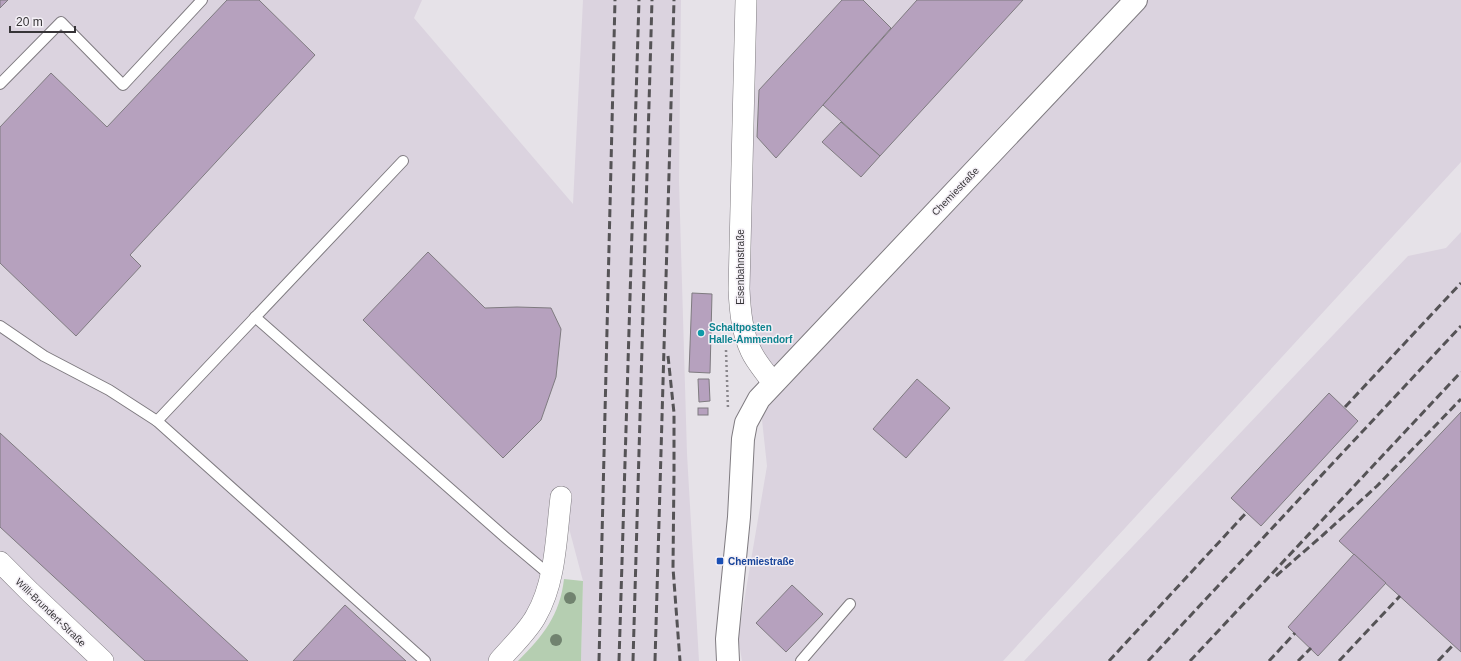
<svg xmlns="http://www.w3.org/2000/svg" width="1461" height="661" font-family="Arial,sans-serif">
  <rect width="100%" height="100%" fill="#e6e2e8"/>
  <g fill="#dbd3df">
    <path d="M0 0H422L414 18 573 204 583 0H681L679 181 687 454 699 661H581L583 581 561 498 551 576 499 661H0Z"/>
    <path d="M746 0H1461V162L1003 661H742L738 637 767 466 740 216Z"/>
    <path d="M1461 232V661H1024L1408 256 1446 248Z"/>
  </g>
  <path fill="#b5ceb1" d="M564 579 583 581 581 661H518C543 636 560 615 564 579Z"/>
  <g fill="#b6a1be" stroke="#7f7b80">
    <path d="M0 0H8L0 8Z"/>
    <path d="M227 0H259L315 55 130 255 141 266 76 336 0 263V127L51 73 107 127Z"/>
    <path d="M842 0H863L891 28 776 158 757 137 759 90Z"/>
    <path d="M917 0H1023L880 156 823 105Z"/>
    <path d="M841 122 880 156 861 177 822 142Z"/>
    <path d="M428 252 485 308 517 307 551 308 561 329 556 377 541 420 503 458 363 320Z"/>
    <path d="M692 293 712 294 710 373 689 372Z"/>
    <path d="M698 379H709L710 401 699 402Z"/>
    <path d="M917 379 950 408 906 458 873 429Z"/>
    <path d="M1329 393 1358 421 1261 526 1231 498Z"/>
    <rect x="698" y="408" width="10" height="7"/>
    <path d="M1461 412V652L1339 541Z"/>
    <path d="M0 433 248 661H145L0 527Z"/>
    <path d="M1354 554 1386 583 1318 656 1288 627Z"/>
    <path d="M792 585 823 614 786 652 756 623Z"/>
    <path d="M345 605 406 661H293Z"/>
  </g>
  <g fill="none" stroke-linecap="round" stroke-linejoin="round">
    <g stroke="#7f7b80" stroke-width="12">
      <g id="lane">
        <path d="M0 84 61 22 123 85 202 0"/>
        <path d="M255 317 506 538 551 576"/>
        <path d="M0 326 44 356 109 390 157 421 425 661"/>
        <path d="M157 421 403 161"/>
        <path d="M801 661 850 604"/>
      </g>
    </g>
    <g stroke="#7f7b80" stroke-width="22">
      <g id="street">
        <path d="M746 0 739 289C740 311 742 332 751 351 756 362 766 373 773 383"/>
        <path d="M0 562 30 592 103 661"/>
        <path d="M499 661C510 648 529 630 536 616 556 581 556 537 561 497"/>
      </g>
    </g>
    <g stroke="#7f7b80" stroke-width="24">
      <path id="secondary" d="M728 661 727 639 739 517 743 439 746 423 759 399 1136 0"/>
    </g>
    <path stroke="#8a878c" stroke-width="2.5" stroke-dasharray="2 3" stroke-linecap="butt" d="M726 350 728 409"/>
    <use href="#lane" stroke="#fff" stroke-width="10"/>
    <use href="#street" stroke="#fff" stroke-width="21"/>
    <use href="#secondary" stroke="#fff" stroke-width="22"/>
    <g stroke="#555356" stroke-width="3" stroke-dasharray="8 4" stroke-linecap="butt">
      <path d="M668 356 674 413V471L673 568 680 661"/>
      <path d="M1345 407 1461 283"/>
      <path d="M1276 576 1323 535 1377 486 1461 399"/>
      <path d="M599 661 615 0"/>
      <path d="M619 661 639 0"/>
      <path d="M633 661 652 0"/>
      <path d="M655 661 674 0"/>
      <path d="M1109 661 1246 513"/>
      <path d="M1148 661 1461 326"/>
      <path d="M1190 661 1461 372"/>
      <path d="M1269 661 1295 633"/>
      <path d="M1298 661 1311 648"/>
      <path d="M1339 661 1400 596"/>
      <path d="M1438 661 1453 645"/>
    </g>
  </g>
  <g fill="#71836f">
    <circle cx="570" cy="598" r="6"/>
    <circle cx="556" cy="640" r="6"/>
  </g>
  <circle fill="#0f9aa8" stroke="#f4f0f6" stroke-width="1.5" cx="701" cy="333" r="4"/>
  <rect fill="#1a4fb4" stroke="#f4f0f6" stroke-width="1.5" x="716" y="557" width="8" height="8" rx="2"/>
  <g text-anchor="middle" stroke-width="3" stroke-linejoin="round" paint-order="stroke">
    <g font-size="10" fill="#363437" stroke="#f4f0f6">
      <text transform="translate(955 191) rotate(-46)" y="4">Chemiestraße</text>
      <text transform="translate(740 267) rotate(-90)" y="4">Eisenbahnstraße</text>
      <text transform="translate(51 612) rotate(44)" y="4">Willi-Brundert-Straße</text>
    </g>
    <g font-size="10" font-weight="bold" fill="#0d838f" stroke="#f4f0f6" text-anchor="start">
      <text x="709" y="331">Schaltposten<tspan x="709" dy="12">Halle-Ammendorf</tspan></text>
    </g>
    <g font-size="10" font-weight="bold" fill="#164399" stroke="#f4f0f6" text-anchor="start">
      <text x="728" y="565">Chemiestraße</text>
    </g>
  </g>
  <path d="M10 26v6h65v-6" fill="none" stroke="#363437" stroke-width="2"/>
  <text x="16" y="26" font-size="12" fill="#363437" stroke="#f4f0f6" stroke-width="3" paint-order="stroke">20 m</text>
</svg>
